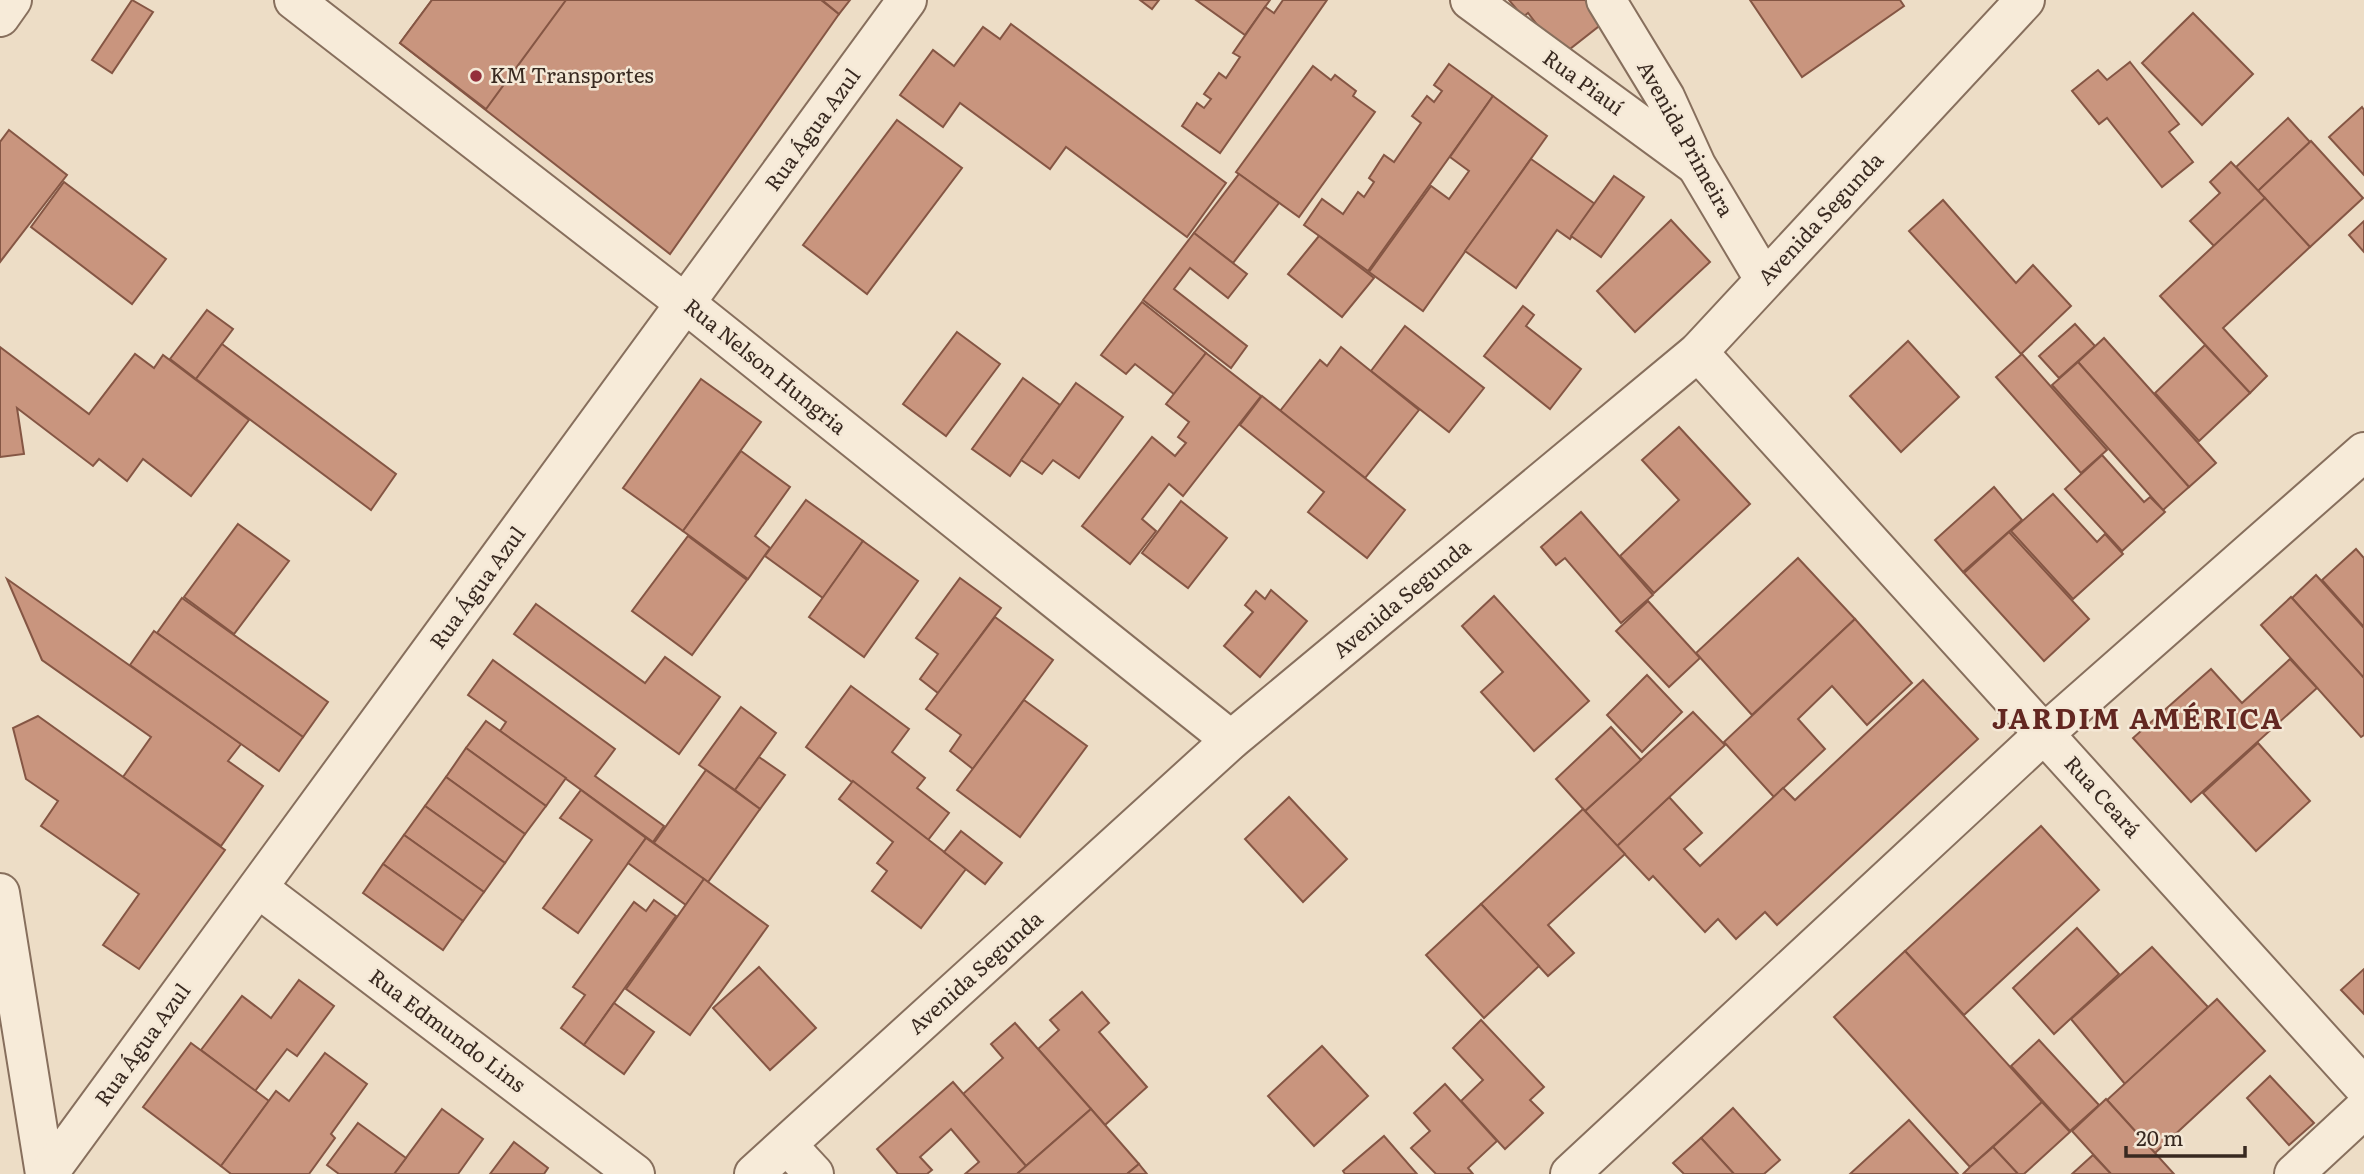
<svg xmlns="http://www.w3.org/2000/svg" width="2364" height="1174" font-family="Literata,serif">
  <rect width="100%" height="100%" fill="#edddc6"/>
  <g fill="#c9957e" stroke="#855644" stroke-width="2">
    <path d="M132 0 153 12 112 73 92 60Z"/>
    <path d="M432 0H821L839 14 670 254 400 43Z"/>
    <path d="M432 0H566L486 109 400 43Z"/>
    <path d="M822 0H850L839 14Z"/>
    <path d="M1140 0H1159L1152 9Z"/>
    <path d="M1196 0H1270L1245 35Z"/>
    <path d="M1283 0H1327L1220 153 1182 126 1197 103 1204 108 1211 99 1204 94 1219 73 1226 78 1240 57 1233 53 1265 7 1274 13Z"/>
    <path d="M1509 0H1585L1603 23 1561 56 1528 13 1523 17Z"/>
    <path d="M1750 0H1900L1904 6 1802 77Z"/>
    <path d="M2193 13 2253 74 2202 125 2142 63Z"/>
    <path d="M1011 24 1226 183 1187 237 1066 147 1050 169 960 103 943 127 900 95 933 50 954 66 983 27 1000 39Z"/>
    <path d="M2130 62 2179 124 2169 132 2193 162 2162 187 2107 118 2099 124 2072 91 2098 70 2107 80Z"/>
    <path d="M1449 64 1493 96 1368 271 1304 225 1322 199 1343 214 1358 192 1364 197 1374 182 1369 178 1384 155 1394 162 1421 123 1412 116 1427 96 1434 102 1442 91 1434 85Z"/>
    <path d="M1313 66 1331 80 1335 75 1356 91 1353 96 1375 112 1299 217 1236 172Z"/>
    <path d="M1493 96 1547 136 1423 311 1369 272 1431 186 1449 199 1469 171 1450 157Z"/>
    <path d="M2362 107 2364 110V175L2329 137Z"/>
    <path d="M2288 118 2310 142 2258 191 2236 167Z"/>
    <path d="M897 120 962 168 867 294 803 245Z"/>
    <path d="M9 130 67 175 0 262V142Z"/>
    <path d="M2311 141 2363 198 2310 247 2258 191Z"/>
    <path d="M1531 159 1595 204 1570 239 1557 230 1516 288 1465 251Z"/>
    <path d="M2231 162 2265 198 2214 246 2190 221 2220 193 2210 182Z"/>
    <path d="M1239 174 1279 203 1233 263 1194 233Z"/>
    <path d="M1614 176 1644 197 1601 257 1571 236Z"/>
    <path d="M64 182 166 259 132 304 31 227Z"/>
    <path d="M2265 198 2310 247 2223 328 2267 376 2250 393 2160 296Z"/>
    <path d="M1943 200 2016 283 2033 265 2071 306 2021 354 1909 231Z"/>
    <path d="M1671 220 1710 262 1635 332 1597 291Z"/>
    <path d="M2364 221V252L2349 235Z"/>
    <path d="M1194 233 1247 274 1228 298 1190 268 1174 289 1247 346 1231 368 1143 300Z"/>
    <path d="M1319 236 1374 278 1342 317 1288 274Z"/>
    <path d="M1142 302 1206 353 1174 394 1135 364 1126 374 1101 355Z"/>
    <path d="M1523 306 1534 315 1526 326 1581 369 1550 409 1484 356Z"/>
    <path d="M207 310 233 329 196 379 170 359Z"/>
    <path d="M2075 324 2095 346 2059 378 2039 356Z"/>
    <path d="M1405 326 1484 388 1449 432 1371 371Z"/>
    <path d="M957 332 1000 364 946 436 903 404Z"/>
    <path d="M2104 338 2216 463 2189 487 2078 362Z"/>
    <path d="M1908 341 1959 397 1901 452 1850 396Z"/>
    <path d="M222 344 396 474 371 510 196 379Z"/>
    <path d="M2205 345 2250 393 2199 441 2155 393Z"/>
    <path d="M0 347 89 414 135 354 154 368 163 355 249 420 191 496 143 459 127 481 99 459 93 466 17 408 24 454 0 457Z"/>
    <path d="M1341 347 1419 410 1365 478 1280 411 1320 360 1327 366Z"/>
    <path d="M1206 353 1261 396 1183 496 1169 484 1142 519 1156 531 1130 564 1082 526 1152 437 1175 456 1186 443 1178 437 1189 422 1166 404Z"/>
    <path d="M2022 354 2107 450 2081 473 1996 377Z"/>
    <path d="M2078 362 2189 487 2163 510 2052 385Z"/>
    <path d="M1023 378 1060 405 1010 476 972 449Z"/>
    <path d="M701 379 761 422 683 531 623 488Z"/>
    <path d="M1076 383 1123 417 1079 478 1053 460 1042 474 1021 460Z"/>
    <path d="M1262 396 1405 510 1367 558 1308 512 1324 492 1240 425Z"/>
    <path d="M1679 427 1750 504 1654 593 1620 556 1679 500 1642 460Z"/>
    <path d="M741 451 790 487 755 536 770 548 748 579 683 531Z"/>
    <path d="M2102 455 2144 502 2150 497 2165 512 2122 551 2065 489Z"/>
    <path d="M1994 487 2022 520 1963 572 1935 540Z"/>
    <path d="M2053 494 2097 542 2105 534 2123 554 2073 599 2011 531Z"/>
    <path d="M806 500 863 541 823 598 765 556Z"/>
    <path d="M1181 501 1227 538 1188 588 1142 553Z"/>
    <path d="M1581 512 1653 595 1621 623 1565 558 1556 565 1541 547Z"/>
    <path d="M238 524 289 561 234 634 184 597Z"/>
    <path d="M2009 532 2089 619 2044 661 1964 573Z"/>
    <path d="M688 536 747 580 692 655 632 611Z"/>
    <path d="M863 541 918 581 864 657 809 617Z"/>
    <path d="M2356 549 2364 558V627L2322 580Z"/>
    <path d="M1798 558 1855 619 1752 715 1696 653Z"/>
    <path d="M2316 575 2364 628V678L2292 598Z"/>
    <path d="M960 578 1001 608 938 693 920 679 938 654 916 638Z"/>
    <path d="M7 579 241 744 228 761 263 786 221 846 123 777 151 737 42 660Z"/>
    <path d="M1271 590 1307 621 1260 677 1224 646 1253 612 1245 605 1256 591 1265 599Z"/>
    <path d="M1494 596 1589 701 1534 751 1481 692 1503 672 1462 626Z"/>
    <path d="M2291 597 2364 678V735L2361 737 2261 625Z"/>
    <path d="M182 598 328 702 303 737 157 633Z"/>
    <path d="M1648 601 1700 658 1669 687 1616 631Z"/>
    <path d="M536 604 645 683 665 657 720 697 679 754 514 634Z"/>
    <path d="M995 617 1053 660 973 769 950 751 961 735 926 709Z"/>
    <path d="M1855 619 1912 683 1867 725 1832 686 1798 719 1825 749 1774 797 1724 742Z"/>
    <path d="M154 631 303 737 279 771 130 665Z"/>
    <path d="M2290 659 2317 688 2191 802 2133 738 2211 669 2242 703Z"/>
    <path d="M493 660 615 749 595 776 664 826 653 842 500 731 506 722 468 695Z"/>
    <path d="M1647 675 1682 712 1642 752 1607 715Z"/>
    <path d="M1923 680 1978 739 1777 925 1765 912 1736 939 1718 919 1705 932 1653 876 1649 880 1617 846 1669 797 1702 833 1684 849 1700 866 1783 788 1795 800Z"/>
    <path d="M851 686 909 729 892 752 925 778 917 788 949 813 928 840 806 747Z"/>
    <path d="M1024 700 1087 746 1020 837 957 790Z"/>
    <path d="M741 707 776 733 735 790 699 765Z"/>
    <path d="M1693 712 1725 745 1617 846 1585 811Z"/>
    <path d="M38 716 225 850 139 969 103 945 139 894 41 826 58 801 26 779 13 728Z"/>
    <path d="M486 721 566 778 546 806 466 748Z"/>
    <path d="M1611 727 1641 760 1585 811 1556 779Z"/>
    <path d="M2258 743 2310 801 2256 851 2203 793Z"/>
    <path d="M466 748 546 806 525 834 446 777Z"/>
    <path d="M759 757 785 775 760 809 735 790Z"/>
    <path d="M706 770 760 809 708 882 654 843Z"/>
    <path d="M446 777 525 834 505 863 425 806Z"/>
    <path d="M853 781 966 869 921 928 872 891 887 871 877 863 893 842 839 799Z"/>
    <path d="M581 790 646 838 578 933 543 908 592 840 560 818Z"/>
    <path d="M1289 797 1347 859 1303 902 1245 839Z"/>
    <path d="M425 806 505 863 484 892 404 835Z"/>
    <path d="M1583 809 1625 854 1548 925 1574 953 1548 976 1481 904Z"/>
    <path d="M2041 826 2099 890 1964 1015 1905 951Z"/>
    <path d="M961 831 1002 863 985 884 944 852Z"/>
    <path d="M404 835 484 892 463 921 383 864Z"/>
    <path d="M646 838 704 879 686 905 628 863Z"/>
    <path d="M383 864 463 921 443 950 363 893Z"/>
    <path d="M704 879 768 926 690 1035 626 989Z"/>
    <path d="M654 900 676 916 584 1045 561 1028 585 995 573 987 634 902 646 911Z"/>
    <path d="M1481 904 1539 966 1484 1018 1426 955Z"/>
    <path d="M2077 928 2119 974 2054 1034 2013 988Z"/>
    <path d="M2152 947 2208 1007 2125 1084 2071 1019Z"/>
    <path d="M1905 951 2042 1102 1970 1167 1834 1017Z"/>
    <path d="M759 967 816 1028 770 1070 713 1008Z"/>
    <path d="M2364 969V1014L2341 990Z"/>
    <path d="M299 980 334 1006 297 1056 287 1049 255 1091 201 1050 242 996 271 1018Z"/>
    <path d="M1082 992 1109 1023 1099 1032 1147 1087 1105 1125 1038 1049 1059 1030 1050 1020Z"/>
    <path d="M2217 999 2265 1051 2155 1153 2107 1100Z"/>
    <path d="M614 1003 654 1032 624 1074 584 1045Z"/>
    <path d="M1481 1020 1544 1087 1530 1100 1543 1113 1505 1149 1461 1101 1483 1080 1453 1048Z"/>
    <path d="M1015 1023 1091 1109 1026 1166 963 1094 1003 1058 991 1044Z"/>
    <path d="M2039 1040 2099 1105 2070 1131 2011 1066Z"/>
    <path d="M191 1043 269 1101 221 1166 143 1107Z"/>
    <path d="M1322 1046 1368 1096 1314 1146 1268 1096Z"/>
    <path d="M325 1053 367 1084 331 1134 335 1138 309 1174H231L221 1166 276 1091 289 1101Z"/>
    <path d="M2270 1076 2314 1123 2289 1145 2247 1098Z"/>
    <path d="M953 1082 1026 1166 1017 1174H965L979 1162 951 1129 920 1157 932 1170 927 1174H898L877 1149Z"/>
    <path d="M1445 1084 1497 1141 1468 1168 1473 1174H1436L1411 1148 1430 1131 1414 1113Z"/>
    <path d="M2106 1099 2174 1174H2111L2072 1131Z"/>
    <path d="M2042 1102 2070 1132 2024 1174H2018L1993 1147Z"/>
    <path d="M1733 1108 1780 1160 1764 1174H1734L1701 1138Z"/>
    <path d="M442 1109 483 1139 458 1174H394Z"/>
    <path d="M1091 1109 1139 1164 1127 1174H1017Z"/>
    <path d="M1909 1120 1958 1174H1850Z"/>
    <path d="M358 1123 406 1158 394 1174H339L327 1165Z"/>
    <path d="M1384 1136 1417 1174H1345L1343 1171Z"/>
    <path d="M1701 1138 1734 1174H1684L1673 1163Z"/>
    <path d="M514 1142 548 1168 544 1174H490Z"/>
    <path d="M1993 1147 2018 1174H1963L1970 1167Z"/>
    <path d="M2093 1155 2111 1174H2072Z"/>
    <path d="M1139 1164 1147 1174H1127Z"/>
  </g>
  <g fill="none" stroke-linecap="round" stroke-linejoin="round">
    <g stroke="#876f5d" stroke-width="42">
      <g id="minor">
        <path d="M294 0 686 304 1231 740"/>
        <path d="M1470 0 1694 164"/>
        <path d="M1606 0 1665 97 1696 165 1764 279"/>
        <path d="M0 17 12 0"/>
        <path d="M1698 352 2364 1087"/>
        <path d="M258 888 635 1174"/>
        <path d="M0 893 45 1174"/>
        <path d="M788 1146 814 1174"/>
        <path d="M48 1174 907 0"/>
        <path d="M754 1174 1231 740 1698 352 2025 0"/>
        <path d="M1570 1174 2045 733 2364 452"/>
        <path d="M2294 1174 2364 1109"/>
      </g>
    </g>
    <use href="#minor" stroke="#f7ebd9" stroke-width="38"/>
  </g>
  <circle fill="#942f3b" stroke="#f4e8d6" stroke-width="2.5" cx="476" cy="76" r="7"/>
  <g text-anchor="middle" stroke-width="5" stroke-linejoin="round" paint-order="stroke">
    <g font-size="21" fill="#382920" stroke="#f4e8d6" text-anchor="start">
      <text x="490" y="83">KM Transportes</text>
    </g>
    <g font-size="21" fill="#382920" stroke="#f4e8d6">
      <text transform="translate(1583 83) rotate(36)" y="7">Rua Piauí</text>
      <text transform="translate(813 130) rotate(-54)" y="7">Rua Água Azul</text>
      <text transform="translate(1685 139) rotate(61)" y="7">Avenida Primeira</text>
      <text transform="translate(1821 219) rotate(-47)" y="7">Avenida Segunda</text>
      <text transform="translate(765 367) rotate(39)" y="7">Rua Nelson Hungria</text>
      <text transform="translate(478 588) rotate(-54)" y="7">Rua Água Azul</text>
      <text transform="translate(1402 599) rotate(-40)" y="7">Avenida Segunda</text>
      <text transform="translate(2102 797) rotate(48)" y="7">Rua Ceará</text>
      <text transform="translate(976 973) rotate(-42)" y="7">Avenida Segunda</text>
      <text transform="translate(447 1031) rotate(37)" y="7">Rua Edmundo Lins</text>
      <text transform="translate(143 1045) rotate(-54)" y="7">Rua Água Azul</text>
    </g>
    <g font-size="28" font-weight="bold" letter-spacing="2" fill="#632721" stroke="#f4e8d6">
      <text x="2138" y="729">JARDIM AMÉRICA</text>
    </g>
  </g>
  <path d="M2126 1146v10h119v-10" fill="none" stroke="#382920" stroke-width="3.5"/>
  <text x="2136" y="1146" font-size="21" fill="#382920" stroke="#f4e8d6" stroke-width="5" paint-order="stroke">20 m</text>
</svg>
